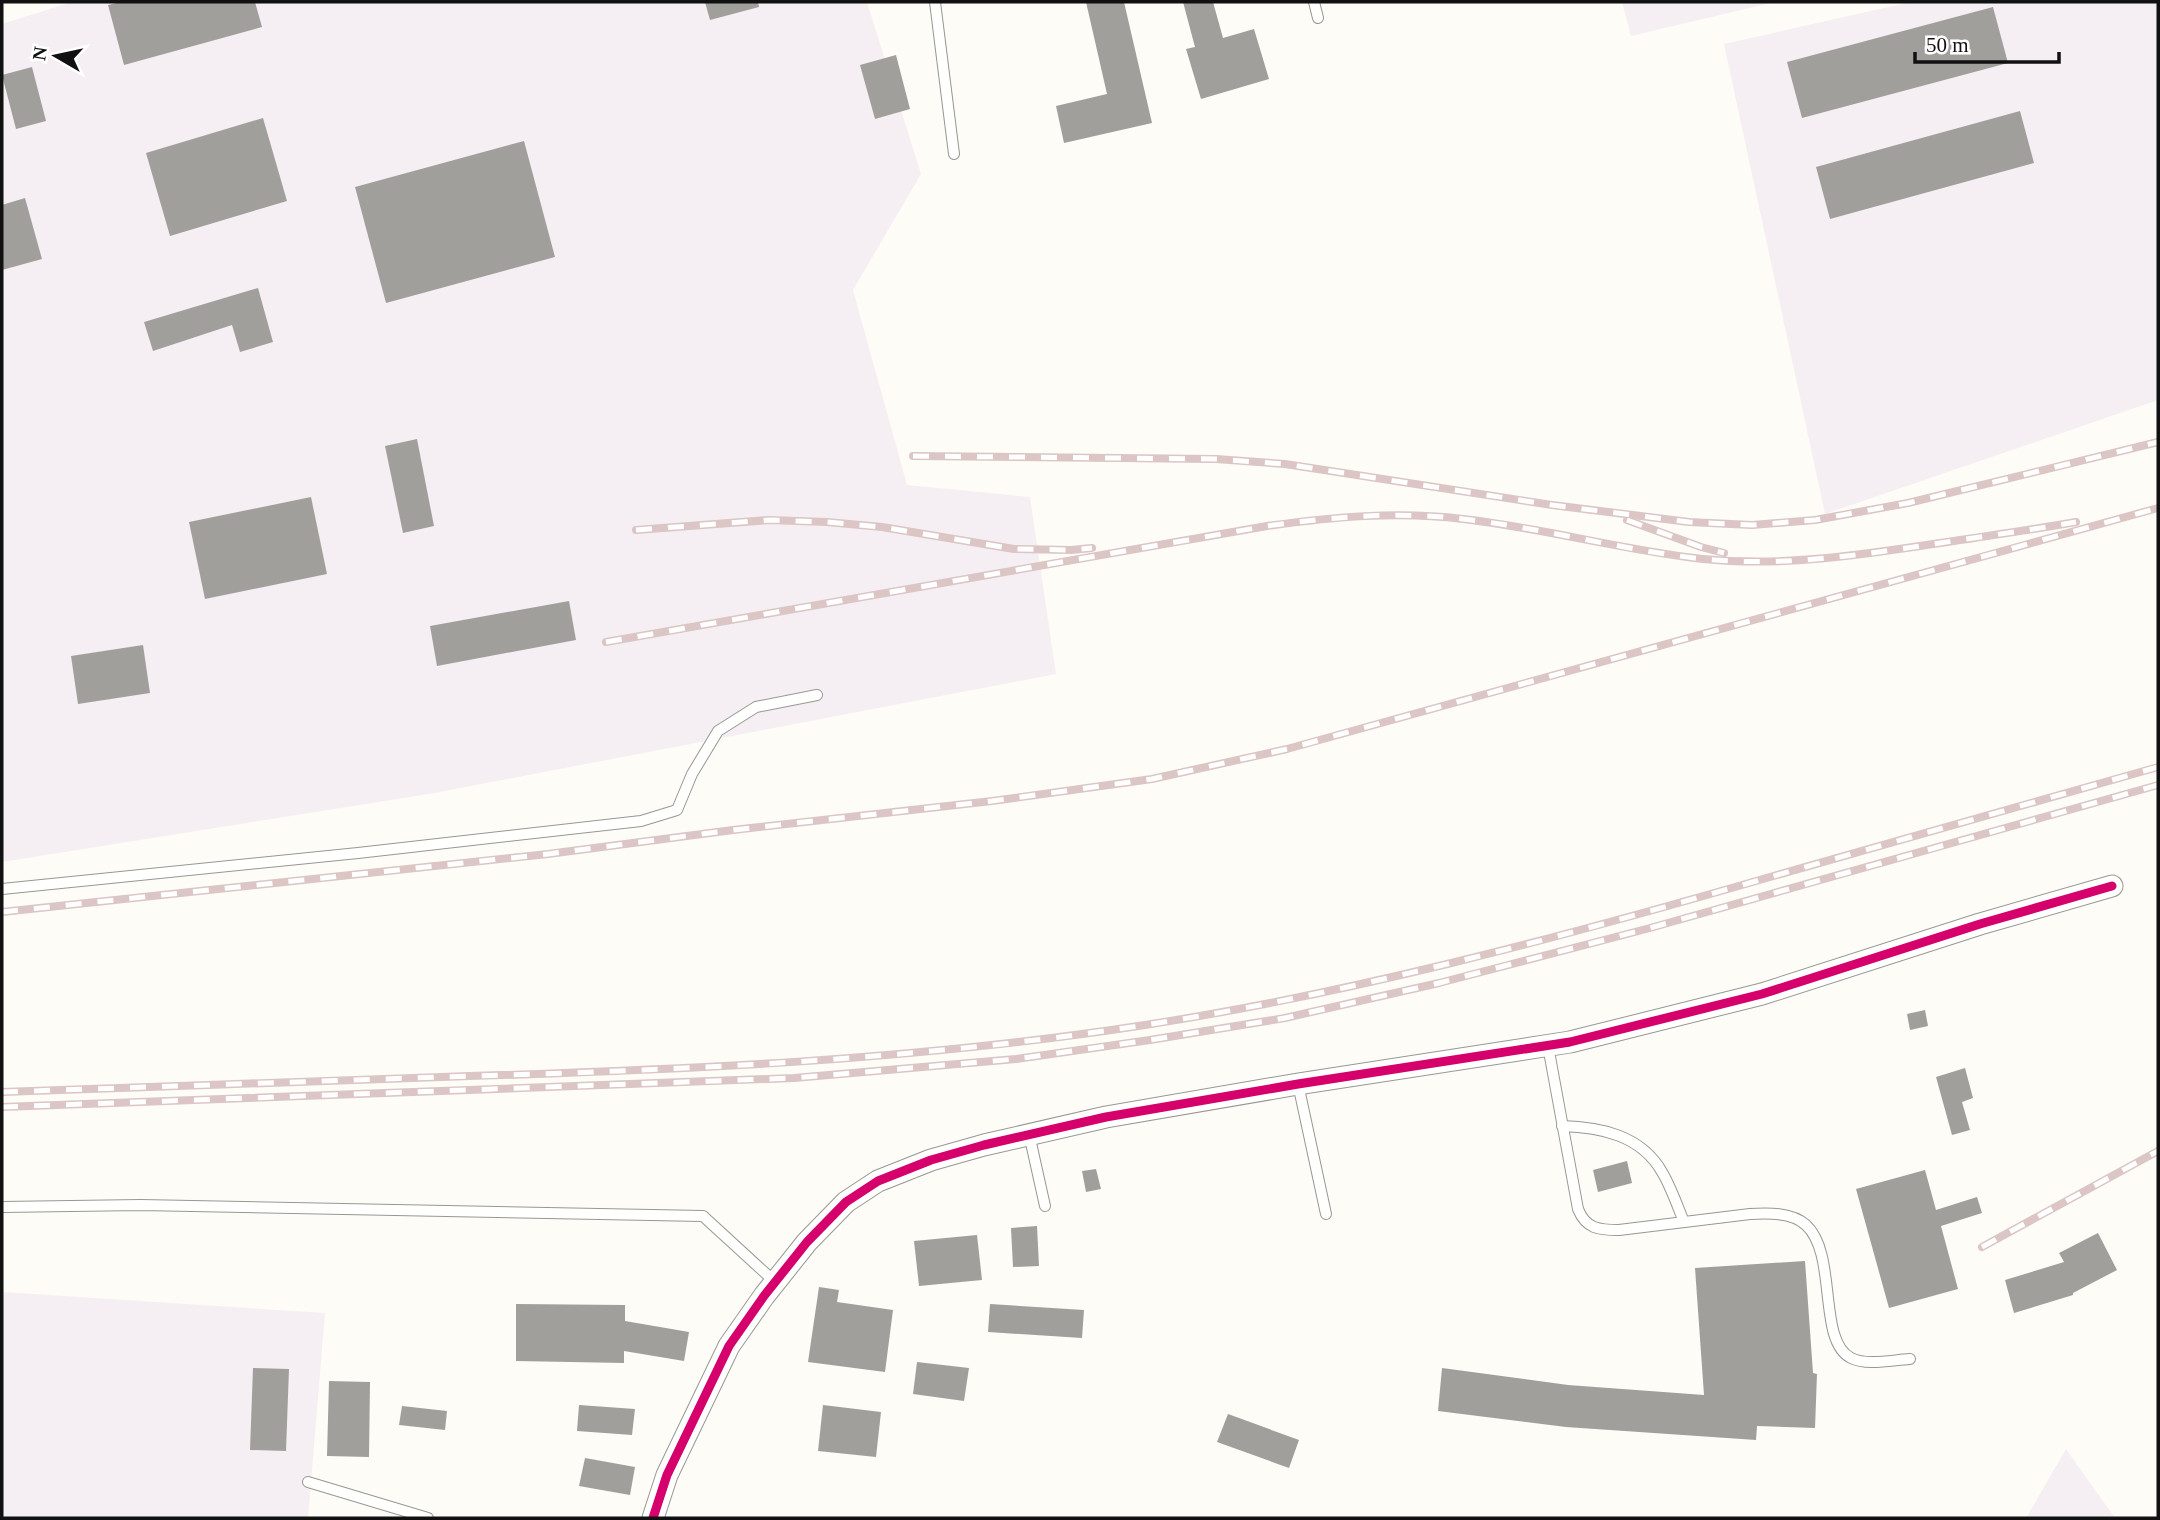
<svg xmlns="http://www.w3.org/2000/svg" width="2160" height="1520" font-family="'Times New Roman',serif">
  <rect width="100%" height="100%" fill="#fdfcf7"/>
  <g fill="#f5eff3">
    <path d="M72 2H867L921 174 853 290 907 485 1030 497 1056 674 429 794 2 862V24Z"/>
    <path d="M1622 2H1775L1631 36Z"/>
    <path d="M1911 2H2158V400L1825 514 1724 44Z"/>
    <path d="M2 1292 325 1313 308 1518H2Z"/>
    <path d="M2066 1449 2115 1518H2026Z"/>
  </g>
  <g fill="#a19f9c">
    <path d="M121 2H255L262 27 124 65 108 5Z"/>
    <path d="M705 2H758L759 7 710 20Z"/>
    <path d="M1086 2H1124L1152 123 1064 143 1056 106 1107 94Z"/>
    <path d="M1183 2H1213L1223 38 1254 29 1269 79 1201 99 1186 49 1195 47Z"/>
    <path d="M1993 7 2008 63 1802 118 1787 62Z"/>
    <path d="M896 55 910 109 875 119 860 65Z"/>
    <path d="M32 67 46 121 16 129 2 75Z"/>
    <path d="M2020 111 2034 163 1830 219 1816 167Z"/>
    <path d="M263 118 287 201 170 236 146 153Z"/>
    <path d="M524 141 555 257 386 303 355 187Z"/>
    <path d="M25 198 42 259 2 270V205Z"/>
    <path d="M258 288 273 342 240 352 232 325 153 351 144 322Z"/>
    <path d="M417 439 434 526 403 533 385 446Z"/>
    <path d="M311 497 327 574 205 599 189 522Z"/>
    <path d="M569 601 576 640 437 666 430 626Z"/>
    <path d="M143 645 150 693 78 704 71 656Z"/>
    <path d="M1925 1010 1928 1026 1910 1030 1907 1014Z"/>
    <path d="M1965 1068 1973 1098 1962 1102 1970 1130 1952 1135 1936 1077Z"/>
    <path d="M1627 1161 1632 1183 1598 1192 1593 1170Z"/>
    <path d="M1096 1169 1101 1189 1086 1192 1082 1171Z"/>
    <path d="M1925 1170 1936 1210 1977 1197 1982 1213 1941 1226 1958 1289 1889 1308 1856 1189Z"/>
    <path d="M1037 1226 1039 1266 1013 1267 1011 1228Z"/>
    <path d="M2098 1233 2117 1270 2073 1293V1295L2014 1313 2005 1280 2064 1262 2059 1253Z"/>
    <path d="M977 1235 982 1280 919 1286 914 1241Z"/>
    <path d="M1805 1261 1813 1373 1817 1374 1815 1428 1757 1426 1756 1440 1566 1427 1438 1411 1442 1368 1568 1385 1704 1395 1695 1268Z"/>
    <path d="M819 1287 839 1290 837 1302 893 1310 885 1372 808 1362Z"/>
    <path d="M516 1304 625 1305V1321L689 1332 684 1361 624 1351V1363L516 1361Z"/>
    <path d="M990 1304 1084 1310 1082 1338 988 1332Z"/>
    <path d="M917 1362 969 1368 964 1401 913 1394Z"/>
    <path d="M253 1368 289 1369 286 1451 250 1450Z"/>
    <path d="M329 1381 370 1382 369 1457 327 1456Z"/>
    <path d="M579 1405 635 1409 632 1435 577 1431Z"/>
    <path d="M823 1405 881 1412 876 1457 818 1451Z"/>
    <path d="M402 1406 447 1411 445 1430 399 1425Z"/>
    <path d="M1228 1414 1299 1440 1289 1468 1217 1442Z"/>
    <path d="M585 1458 635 1467 630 1495 579 1486Z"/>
  </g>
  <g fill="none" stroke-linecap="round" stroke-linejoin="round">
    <g stroke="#979795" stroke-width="12">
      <g id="service">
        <path d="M935 2 954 154"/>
        <path d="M1314 2 1318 18"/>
        <path d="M2 889 358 853 641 821 677 810 692 774 718 731 756 707 817 695"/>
        <path d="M1548 1046 1578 1209C1586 1229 1599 1230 1619 1230L1750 1214C1767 1213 1792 1212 1806 1225 1838 1254 1817 1341 1851 1358 1867 1366 1892 1360 1910 1359"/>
        <path d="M1298 1084 1326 1214"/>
        <path d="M1562 1126C1600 1127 1641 1135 1662 1172 1671 1187 1677 1205 1684 1222"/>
        <path d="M1029 1134 1045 1206"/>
        <path d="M2 1207 141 1205 703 1216 775 1282"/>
        <path d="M308 1482 428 1518"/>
      </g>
    </g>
    <g stroke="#979795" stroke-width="23">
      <path id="minor" d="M653 1518 667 1475 729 1346 764 1296 807 1242 846 1202 878 1181 931 1160 984 1145 1106 1117 1298 1084 1570 1042 1762 994 1980 924 2112 886"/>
    </g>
    <use href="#service" stroke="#fffffe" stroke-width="10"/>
    <use href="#minor" stroke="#fffffe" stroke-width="21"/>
    <g stroke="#dbc5c5" stroke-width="8">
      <g id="rail">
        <path d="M913 456 1216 459 1285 464 1552 505 1689 522 1752 525 1815 520 1908 503 2158 442"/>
        <path d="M1627 520 1701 547 1724 553"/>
        <path d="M636 530 769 520 827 522 882 527 1014 549 1071 550 1092 548"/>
        <path d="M606 642 1267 526C1333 517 1397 511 1463 519 1543 528 1622 550 1703 559 1783 567 1861 555 1940 543 1985 536 2031 530 2076 522"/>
        <path d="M2 912 548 854 733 830 992 801 1152 779 1287 749 2158 508"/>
        <path d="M2 1092C149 1087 295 1082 442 1077 677 1070 912 1061 1145 1025 1352 993 1554 939 1756 881 1890 843 2024 805 2158 767"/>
        <path d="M2 1107 794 1078 1016 1059 1150 1040 1285 1018 1439 983 1650 928 2158 785"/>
        <path d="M1982 1247 2158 1151"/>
      </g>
    </g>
    <use href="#rail" stroke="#fff" stroke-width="5" stroke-dasharray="16" stroke-linecap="butt"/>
    <g stroke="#fff" stroke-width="13">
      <path id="cycleway" d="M653 1518 667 1475 729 1346 764 1296 807 1242 846 1202 878 1181 931 1160 984 1145 1106 1117 1298 1084 1570 1042 1762 994 1980 924 2112 886"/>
    </g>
    <use href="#cycleway" stroke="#d6006c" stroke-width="9"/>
  </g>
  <rect width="2160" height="1520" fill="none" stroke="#111111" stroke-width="7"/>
  <g transform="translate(56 56) rotate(279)" stroke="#ffffff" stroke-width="5" paint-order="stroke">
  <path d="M0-5L12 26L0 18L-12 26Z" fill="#111111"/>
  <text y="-10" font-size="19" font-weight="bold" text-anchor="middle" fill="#111111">N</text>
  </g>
  <path d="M1915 52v10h144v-10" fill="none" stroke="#111111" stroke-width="3.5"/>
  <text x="1926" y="52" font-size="21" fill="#111111" stroke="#ffffff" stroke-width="5" paint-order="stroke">50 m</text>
</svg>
